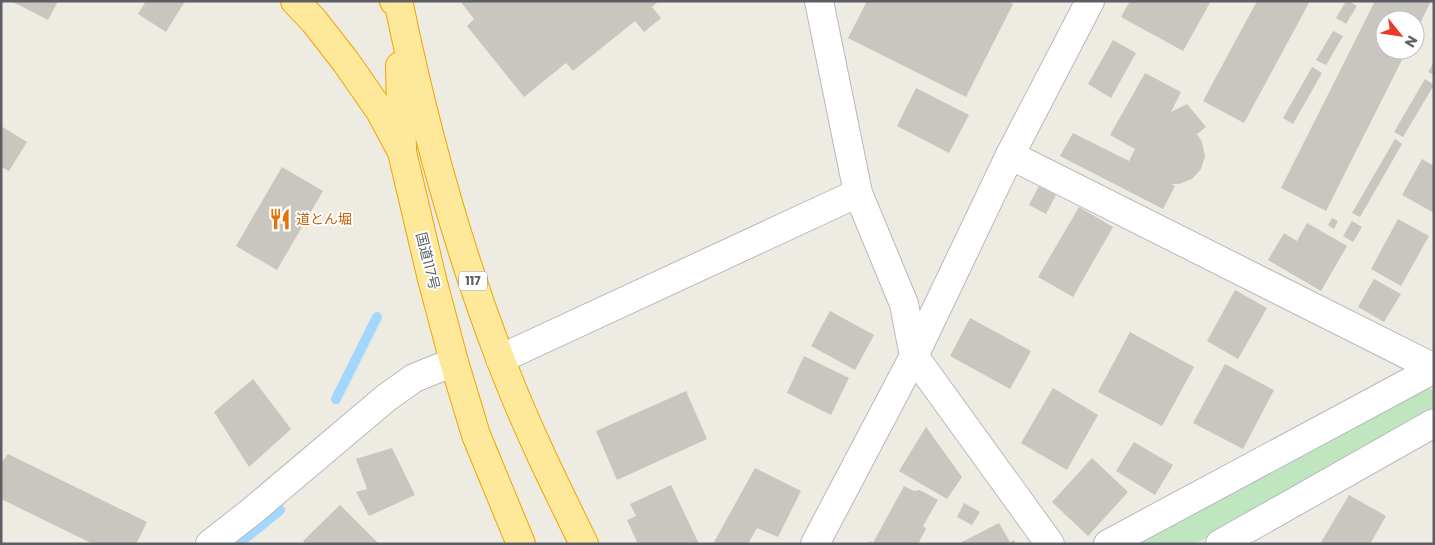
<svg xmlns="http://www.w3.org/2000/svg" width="1435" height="545" font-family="Poppins,'Noto Sans JP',sans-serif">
  <rect width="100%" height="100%" fill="#eeebe3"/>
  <path fill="#bfe6bf" d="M1426 388 1434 390V415L1195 544H1134Z"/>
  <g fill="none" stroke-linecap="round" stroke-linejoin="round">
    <g stroke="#a2d7ff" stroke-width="10">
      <path d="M336 399 377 317"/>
      <path d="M238 544 280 510"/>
    </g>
  </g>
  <g fill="#c9c6c0">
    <path d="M11 1H58L48 20Z"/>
    <path d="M146 1H185L166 32 138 14Z"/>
    <path d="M460 1H659L652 7 661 18 644 32 635 21 573 71 566 63 524 97 467 26 474 19Z"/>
    <path d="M867 1H1007L1013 4 966 97 848 38Z"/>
    <path d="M1130 1H1211L1183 51 1121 17Z"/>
    <path d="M1257 1H1310L1244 123 1203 101Z"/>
    <path d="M1346 1H1349L1357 6 1346 24 1336 18Z"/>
    <path d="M1375 1H1431L1415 34V20H1385V50H1407L1326 211 1281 188Z"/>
    <path d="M1333 31 1343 36 1326 65 1316 60Z"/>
    <path d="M1113 40 1136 53 1111 98 1088 84Z"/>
    <path d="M1434 62V75L1428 72Z"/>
    <path d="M1312 67 1322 73 1293 124 1283 118Z"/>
    <path d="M1145 73 1181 92 1171 112 1187 104 1206 127 1197 134 1202 142 1205 156 1201 169 1192 179 1179 184H1171L1175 186 1163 209 1060 156 1073 133 1129 161 1135 149 1110 135Z"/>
    <path d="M1425 79 1434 85 1403 137 1394 132Z"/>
    <path d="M916 88 969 115 949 153 897 126Z"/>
    <path d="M1 126 27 142 9 171 1 167Z"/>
    <path d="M1395 139 1402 144 1360 217 1352 213Z"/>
    <path d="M1422 159 1434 166V213L1402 195Z"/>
    <path d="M282 167 323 191 277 270 236 246Z"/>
    <path d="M1039 186 1056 195 1046 214 1029 205Z"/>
    <path d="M1079 207 1113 227 1073 297 1038 277Z"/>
    <path d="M1332 218 1338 221 1334 229 1328 225Z"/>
    <path d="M1398 219 1429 236 1401 286 1371 269Z"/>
    <path d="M1352 221 1362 227 1353 242 1343 236Z"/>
    <path d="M1307 223 1347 246 1321 291 1268 260 1284 233 1297 241Z"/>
    <path d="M1374 279 1401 294 1384 322 1358 307Z"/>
    <path d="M1235 290 1267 308 1238 359 1207 341Z"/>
    <path d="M830 311 874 335 855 370 811 346Z"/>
    <path d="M970 318 1031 351 1010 389 950 356Z"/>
    <path d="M1130 332 1194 367 1162 426 1098 392Z"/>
    <path d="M804 356 849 378 831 415 787 393Z"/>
    <path d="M1225 364 1274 390 1243 449 1193 423Z"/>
    <path d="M253 379 291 429 249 467 214 412Z"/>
    <path d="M1053 388 1098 415 1067 470 1021 443Z"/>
    <path d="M686 391 707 439 617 480 596 431Z"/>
    <path d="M926 427 962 477 947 499 899 471Z"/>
    <path d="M1134 442 1173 465 1155 495 1116 471Z"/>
    <path d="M392 448 415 495 369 516 356 492 367 489 356 459Z"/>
    <path d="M8 454 147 522 136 544H93L1 499V463Z"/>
    <path d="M1092 458 1128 492 1088 536 1052 502Z"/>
    <path d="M755 468 801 491 778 537 757 528 748 544H713Z"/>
    <path d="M671 485 699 544H638L627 520 636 516 630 504Z"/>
    <path d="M904 486 914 491 920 490 938 500 923 526 926 529 918 544H868L870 541 873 543Z"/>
    <path d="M1349 495 1386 516 1370 544H1320Z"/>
    <path d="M964 503 980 512 972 525 957 517Z"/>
    <path d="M340 505 379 544H306L303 541Z"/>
    <path d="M999 523 1010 542 1014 540 1016 544H958Z"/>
  </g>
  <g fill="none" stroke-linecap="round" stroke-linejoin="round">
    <g stroke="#b6b9bd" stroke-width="30">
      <g id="minor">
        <path d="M819 1 858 193 904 304 914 356 1050 544"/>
        <path d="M1010 155 1434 368"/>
        <path d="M500 359 858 193"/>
        <path d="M210 544 251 512 386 398 414 378 454 362"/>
        <path d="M1108 544 1434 369"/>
        <path d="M1220 544 1434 423"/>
      </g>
    </g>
    <g stroke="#b6b9bd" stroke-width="30">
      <path id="tertiary" d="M815 544 914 356 1010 155 1090 1"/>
    </g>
    <g stroke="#f1a400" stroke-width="30">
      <g id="trunk">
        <path d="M295 1 314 21 346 62 380 111 402 152 432 279 454 362 476 435 521 544"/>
        <path d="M394 1 399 5C424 125 456 243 500 358 524 422 554 483 584 544"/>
        <path d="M400 66 402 148"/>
      </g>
    </g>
    <use href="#minor" stroke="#fff" stroke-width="28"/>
    <use href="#tertiary" stroke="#fff" stroke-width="28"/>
    <use href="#trunk" stroke="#fee899" stroke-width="28"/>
  </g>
  <defs>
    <g id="restaurant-bare" transform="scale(1.725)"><path d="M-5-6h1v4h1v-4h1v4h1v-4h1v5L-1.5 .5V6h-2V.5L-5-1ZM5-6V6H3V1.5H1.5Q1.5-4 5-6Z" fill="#e8710a" stroke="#fff" stroke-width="2.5" paint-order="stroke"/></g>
  </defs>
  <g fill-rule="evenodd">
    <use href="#restaurant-bare" x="280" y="219"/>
  </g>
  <g text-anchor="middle" stroke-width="4" stroke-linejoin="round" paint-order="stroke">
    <rect fill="#fff" stroke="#8c8f92" stroke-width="1" x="459" y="271.5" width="28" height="19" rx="4"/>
    <g font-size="12" font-weight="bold" fill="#5b5f64">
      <text x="473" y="285">117</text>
    </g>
    <g font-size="14" fill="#c56008" stroke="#fff" text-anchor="start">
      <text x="296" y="224">道とん堀</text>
    </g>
    <g font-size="14" fill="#5b5f64" stroke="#fff">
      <text transform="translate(428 261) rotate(76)" y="5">国道117号</text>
    </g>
  </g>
  <rect width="1435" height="545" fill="none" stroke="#5b5f64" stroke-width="5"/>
  <g transform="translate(1400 35) rotate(120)"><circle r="24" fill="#ffffff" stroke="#bdbfc1"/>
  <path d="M0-4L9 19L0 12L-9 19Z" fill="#ea3a2d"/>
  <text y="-8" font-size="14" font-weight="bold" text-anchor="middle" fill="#5b5f64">N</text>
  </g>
</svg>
